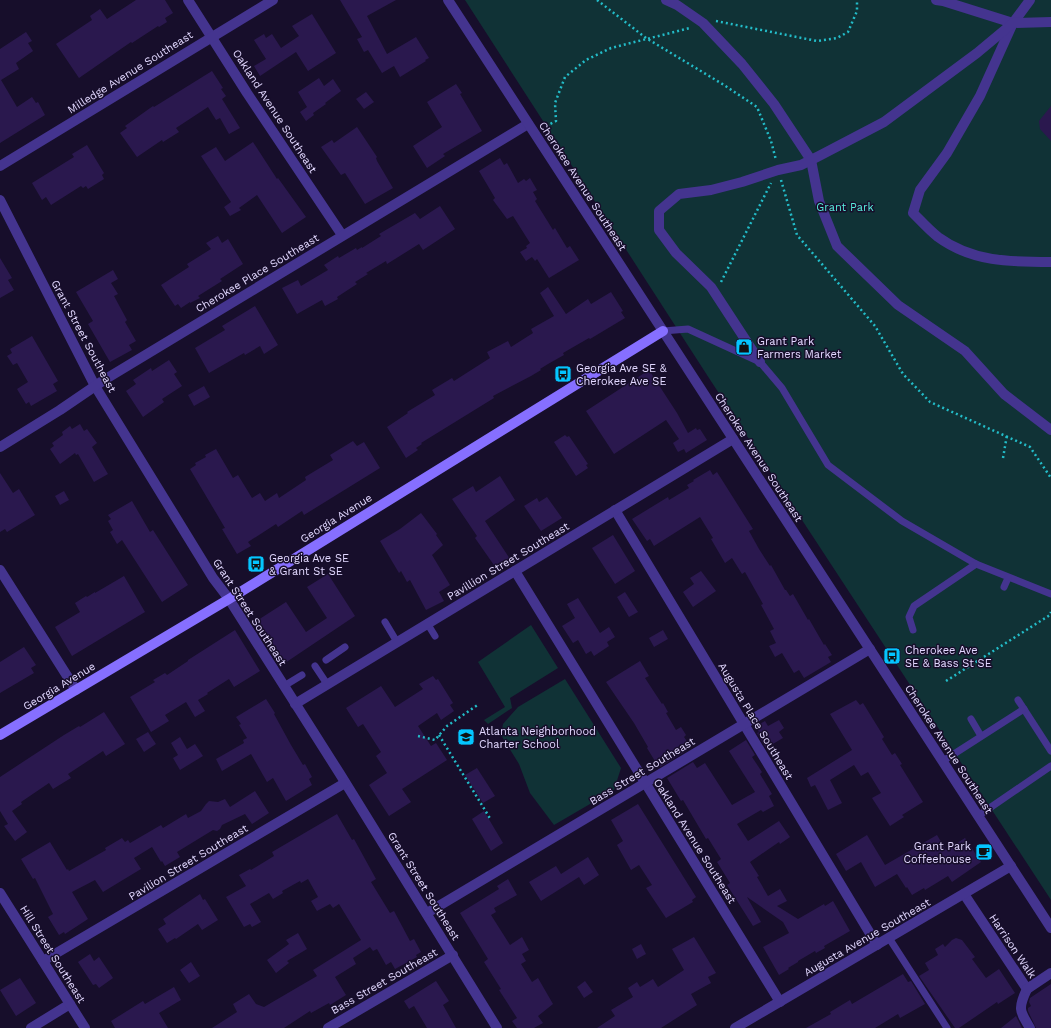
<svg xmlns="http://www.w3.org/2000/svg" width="1051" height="1028" font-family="'Work Sans',sans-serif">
  <rect width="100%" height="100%" fill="#170e2b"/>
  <g fill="#103236">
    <path d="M465 0H1051V900L707 375Z"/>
    <path d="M531 625 558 668 510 698 512 708 488 724 484 720 505 707 478 662Z"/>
    <path d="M565 679 621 768 614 790 554 825 530 793 519 764 501 735 503 724 518 707Z"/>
  </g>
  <g fill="#2a184e">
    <path d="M136 0H165L173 13 165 18 167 22 159 27 158 26 132 43 131 42 79 78 56 44 92 20 90 16 100 9 107 19Z"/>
    <path d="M340 0H396L367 16 387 54 416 37 429 58 425 60 426 61 400 77 394 66 382 73 368 50 364 52 357 39 362 37Z"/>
    <path d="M312 14 336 53 308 71 296 52 260 76 254 66 266 59 254 40 264 34 266 38 272 34 281 48 299 36 292 26Z"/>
    <path d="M26 32 32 41 28 43 33 51 16 63 19 69 1 80 17 107 32 97 36 103 38 102 45 115 0 143V49Z"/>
    <path d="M212 71 223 88 221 89 226 96 222 99 240 128 229 134 220 118 216 120 208 107 176 128 179 132 163 142 162 140 137 157 120 133 127 128 125 126 153 106 154 107Z"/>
    <path d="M319 78 324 86 333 79 341 91 325 103 326 104 313 113 314 115 306 121 300 112 307 107 298 92Z"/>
    <path d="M456 84 462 93 460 94 482 131 443 154 445 156 427 168 413 146 442 127 427 102Z"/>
    <path d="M366 92 374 102 364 109 356 99Z"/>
    <path d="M1051 106V141L1040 129 1039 121Z"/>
    <path d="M357 127 377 157 376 158 377 161 393 188 365 204 345 173 341 175 321 147 332 140 334 143Z"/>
    <path d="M253 142 277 179 278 178 306 217 282 233 257 195 239 208 241 210 230 216 224 207 231 202 201 156 216 147 225 161Z"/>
    <path d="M87 145 104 173 102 175 104 179 88 189 86 186 83 188 81 186 51 205 46 197 42 200 32 183 74 157 72 154Z"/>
    <path d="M500 158 504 165 507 163 518 183 524 179 526 181 530 178 537 190 533 192 537 199 535 201 553 230 555 228 567 248 570 246 579 260 549 278 537 259 535 261 532 257 526 261 520 252 527 248 526 246 530 243 513 216 507 219 493 200 495 198 479 171Z"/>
    <path d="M440 206 455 229 423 250 419 244 387 264 386 261 366 273 368 274 355 282 357 284 337 297 338 299 325 306 322 300 297 314 282 288 298 280 301 286 328 270 324 265 338 256 339 258 356 248 357 250 362 247V248L381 236 379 234 415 213 420 219Z"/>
    <path d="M218 236 222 243 228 239 243 264 220 279 222 281 198 296 200 298 190 303V302L181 308 178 304 175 306 161 285 189 267 187 264 211 249 206 243Z"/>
    <path d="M0 258 12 278 8 280 14 290 0 298Z"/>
    <path d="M113 270 118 279 111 283 118 294 114 296 127 320 125 322 136 341 129 345 132 350 110 362 88 324 93 321 76 292Z"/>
    <path d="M548 287 566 314 588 299 591 304 611 292 623 311 621 312 625 318 590 339 589 338 563 353 564 355 548 364 540 369 541 370 531 376 493 396 494 398 421 443 422 444 416 448 418 450 406 458 387 427 408 413 407 412 435 395 432 390 452 378 454 381 490 358 487 352 508 341 511 347 533 333 531 329 554 316 540 293Z"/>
    <path d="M255 306 278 345 264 354 260 346 245 355 244 353 209 373 195 348 225 330 222 326Z"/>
    <path d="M32 336 58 381 53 384 57 391 31 406 29 402 26 404 17 389 28 382 17 363 13 365 7 356 12 353 10 349Z"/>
    <path d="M169 360 177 372 174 374 182 386 162 399 164 402 143 417 126 391 136 384 133 380 151 368 152 371Z"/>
    <path d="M649 370 677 413 688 433 696 428 697 430 700 429 707 440 686 453 684 449 678 452 673 443 679 439 666 420 614 454 586 411Z"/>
    <path d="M204 386 210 397 194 406 188 395Z"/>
    <path d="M80 424 84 431 87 429 97 443 92 447 108 474 94 482 78 454 76 455 75 453 60 464 50 449 54 446 52 443 63 435 62 432 70 426 72 429Z"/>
    <path d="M565 435 567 437 569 436 588 464 586 465 588 468 576 476 554 442Z"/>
    <path d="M353 441 357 446 364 442 380 468 304 515 302 511 278 527 276 524 248 542 251 546 237 554 222 529 225 528 190 469 196 465 195 463 206 457 205 455 216 449 233 478 238 475 252 498 260 493 265 501 277 493 279 498 306 480 305 477 333 460 330 455Z"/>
    <path d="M710 470 713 475 717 472 753 529 749 531 759 549 770 566 771 565 785 590H786L790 596 793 594 808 620 809 619 824 645 825 644 832 655 828 657 831 662 804 678 799 670 794 673 782 653 775 657 769 646 776 643 770 631 774 629 761 605 763 604 745 572 742 574 732 558 725 563 711 539 713 538 700 517 654 546 650 539 647 541 632 519 668 497 669 500 689 488 687 485 694 481 693 480Z"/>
    <path d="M0 473 13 493 19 489 35 515 7 532 5 529 0 532Z"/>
    <path d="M500 476 515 500 485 521 510 559 496 568 475 538 477 536 452 499 473 486 476 492Z"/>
    <path d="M64 491 69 500 60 505 55 496Z"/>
    <path d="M547 497 562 518 541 531 524 506 537 498 539 502Z"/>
    <path d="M132 501 150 532 153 530 188 585 162 602 122 540 117 544 110 532 113 530 108 521 111 519 108 515Z"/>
    <path d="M421 513 437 534 436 535 443 545 432 555 450 585 439 592 444 601 426 610 410 580 407 582 401 571 399 573 380 541 400 529Z"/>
    <path d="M613 535 635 571 615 584 592 548Z"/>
    <path d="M701 571 716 591 693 607 683 592 694 584 690 578Z"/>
    <path d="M328 574 355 616 285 663 258 620 286 602 306 632 327 618 307 587Z"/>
    <path d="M124 576 145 612 72 656 55 627 80 612 75 603 86 596 87 597 95 592V593Z"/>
    <path d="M625 592 638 612 629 617 617 597Z"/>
    <path d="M578 598 600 633 609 627 615 637 607 642 609 646 594 656 591 651 586 654 578 640 573 643 562 626 575 618 567 604Z"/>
    <path d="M235 630 260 671 234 687 229 679 207 693 208 694 198 700 205 711 195 717 186 702 165 715 169 721 151 732 130 697 155 682 153 680 165 673 167 675 188 661V660Z"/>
    <path d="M663 630 668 639 654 647 649 638Z"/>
    <path d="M24 647 36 665 31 668 34 673 0 693V662Z"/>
    <path d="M640 661 649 676 645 678 662 704 663 703 668 712 666 713 676 730 681 727 686 735 684 737 690 746 685 749 686 751 660 767 659 765 658 766 647 748 648 747 634 723 606 682Z"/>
    <path d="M433 676 436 680 438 679 453 703 450 705 454 711 441 720 437 713 418 726 431 746 436 743 447 760 402 789 411 802 389 816 369 785 387 773 376 756 381 752 363 724 358 727 346 708 381 686 395 707 423 689 419 684Z"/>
    <path d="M266 699 275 713 274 714 291 745 303 765 305 764 312 777 309 779 312 785 286 801 273 778 267 782 251 754 222 771 216 759 244 743 243 740 247 738 239 725 241 724 236 717Z"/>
    <path d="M856 700 860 705 863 703 884 737 882 739 892 755 895 753 902 764 900 765 923 802 902 815 904 817 890 826 872 798 881 793 868 772 861 776 854 765 830 780 842 803 828 810 815 785 811 787 807 778 852 750 830 714Z"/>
    <path d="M104 712 125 744 106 756 103 751 68 774 71 778 53 789 49 783 21 802 22 804 12 811 27 832 15 841 4 826 8 824 0 811V777L64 735 79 726 80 727Z"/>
    <path d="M779 720 784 728 779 732 783 738 766 748 757 733 759 732 755 727 765 721 768 726Z"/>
    <path d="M148 732 156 744 144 752 136 739Z"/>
    <path d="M180 737 187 749 195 744 203 756 180 770 173 758 178 755 171 743Z"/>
    <path d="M746 740 755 755 752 757 762 772 760 774 772 794 769 796 774 806 763 812 761 810 737 824 748 841 779 821 790 837 780 844 779 842 750 862 759 876 757 877 768 896 780 889 787 901 777 906 798 919 824 904 825 906 833 901 850 931 824 946 825 948 816 953 815 951 798 961V962L788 968 789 969 779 975 763 947 789 933 783 922 747 897 761 922 753 926 727 885 730 883 717 862 721 859 708 838 706 839 683 800 681 801 667 778 693 762 697 768 705 763 732 805 755 792 729 751Z"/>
    <path d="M477 768 495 796 483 803 465 775Z"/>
    <path d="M255 791 269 813 252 824 245 814 222 825 220 829 217 831 213 830 177 852 180 857 165 866 162 861 161 862 152 847 134 858 141 869 103 892 95 880 72 892 88 919 65 934 64 932 59 935 48 917 53 914 35 878 33 879 21 859 50 842 67 870 68 869 69 871 106 850 105 848 122 838 125 842 128 840 130 843 161 825 163 828 186 814 188 818 201 811 206 804 209 801 218 802 225 799 230 807Z"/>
    <path d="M638 804 696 897 692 900 693 902 666 918 646 888 652 885 639 865 631 870 617 845 623 841 611 820Z"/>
    <path d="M484 811 503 843 491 851 472 819Z"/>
    <path d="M337 814 352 840 354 839 376 879 371 882 390 913 394 911 410 941 414 939 421 952 416 955 417 957 395 969 391 962 386 965 377 949 373 951 370 947 353 958 356 964 335 977 346 995 330 1005 329 1003 311 1013 310 1011 284 1028H212L237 1012 233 1004 249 994 256 1004 264 1007 317 976 313 970 361 940 339 904 333 908 330 904 317 911 311 901 318 897 308 879 301 883 300 881 282 891 283 893 273 899 269 893 250 904 261 922 252 927 250 924 244 927 226 897 246 886 239 875 250 869 251 870 274 856 272 852Z"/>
    <path d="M867 835 885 865 937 835 946 850 965 838 981 862 952 882 948 876 925 890 924 888 912 895 907 887 906 888 897 874 875 887 861 862 846 871 836 854Z"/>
    <path d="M588 857 599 875 584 885 579 877 541 901 529 882 556 866 561 874Z"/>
    <path d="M508 879 517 895 494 908 496 912 491 915 510 945 522 937 529 950 522 954 526 961 521 964 532 982 538 978 553 1004 538 1016 543 1023 534 1028H517L512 1021 517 1018 499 990 501 989 484 962 488 959 460 913 499 889 497 886Z"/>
    <path d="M200 894 203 900 205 899 218 920 202 930 198 924 176 939 175 938 167 943 158 929 166 924 163 919Z"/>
    <path d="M298 933 307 949 287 961 289 963 276 973 267 960 289 944 286 940Z"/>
    <path d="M694 937 716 973 708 977 711 983 691 994 697 1005 661 1028H597L615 1016 611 1010 633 997 628 988 637 982 640 987 653 979 658 987 684 970 672 949Z"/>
    <path d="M956 938 962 940 975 957 972 959 986 978 999 969 1015 993 998 1004 997 1002 959 1028H955L919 976 929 970 925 963 938 955 935 949 943 944 945 947 952 940Z"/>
    <path d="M641 944 646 954 637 959 632 949Z"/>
    <path d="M90 954 94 961 99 957 113 978 99 988 96 984 93 985 78 962Z"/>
    <path d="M191 962 200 976 189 983 180 970Z"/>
    <path d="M903 974 908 982 911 981 925 1004 900 1018 898 1014 875 1028H806L831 1014 830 1012 850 1000 852 1004Z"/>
    <path d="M20 978 36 1003 16 1016 0 990Z"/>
    <path d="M436 981 449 1001 443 1005 456 1028H427L414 1006 409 1009 404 1001Z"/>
    <path d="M585 981 593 992 584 998 577 987Z"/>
    <path d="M1051 984V1028H1036L1028 1011V1008L1031 1006 1029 1002 1030 998Z"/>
    <path d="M174 987 181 1000 159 1013 168 1028H115L111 1021 143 1001 145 1004Z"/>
    <path d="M1016 1016 1022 1028H1001Z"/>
  </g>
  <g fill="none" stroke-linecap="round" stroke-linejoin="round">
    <g stroke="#23bcc8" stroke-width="2.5" stroke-dasharray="2 3" stroke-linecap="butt">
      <path d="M597 0 646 38 724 85 757 107 771 141 776 160"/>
      <path d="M716 21 817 41 837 38 848 32 857 11V0"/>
      <path d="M546 126 556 121 555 103 565 77 586 60 611 48 690 28"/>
      <path d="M781 180 797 235 875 326 903 374 930 402 1030 447 1051 478"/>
      <path d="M721 282 771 183"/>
      <path d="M1003 458 1007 435"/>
      <path d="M946 681 1050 615 1051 612"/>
      <path d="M439 735 491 820"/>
      <path d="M418 736 435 740 447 726 479 704"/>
    </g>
    <g stroke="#44348f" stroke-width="7">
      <path d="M663 331 688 329 760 362 782 388 828 465 902 521 976 564 1051 594"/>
      <path d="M1004 587 1008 578"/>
      <path d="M385 622 397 642"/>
      <path d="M427 623 435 636"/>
      <path d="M913 630 909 617 914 606 976 564"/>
      <path d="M326 660 345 647"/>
      <path d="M315 666 327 684"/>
      <path d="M284 686 302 675"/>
      <path d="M1018 700 1051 751"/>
      <path d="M971 719 981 736"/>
      <path d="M943 761 1024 709"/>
      <path d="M978 816 1051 766"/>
      <path d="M889 938 947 1028"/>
    </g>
    <g stroke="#44348f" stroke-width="10">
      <path d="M666 0 677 5 703 23 742 64 774 104 811 160 819 201 837 246 898 305 965 351 1004 394 1051 430"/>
      <path d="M936 0 943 1 1013 23"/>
      <path d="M1030 0 1013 23 980 96 947 153 920 190 913 213C921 221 929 230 938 237 972 262 1010 262 1051 262"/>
      <path d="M760 362 711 287 676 253 659 230V211L679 194 711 190 742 182 778 170 801 165 819 156 884 122 977 53 1013 23 1051 22"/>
    </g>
    <g stroke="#44348f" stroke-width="10">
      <path d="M188 0 247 93 342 235"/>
      <path d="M0 166 273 0"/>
      <path d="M0 200 95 386 213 578 229 599 340 774 497 1028"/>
      <path d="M0 447 60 410 104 380 528 124"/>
      <path d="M615 510 877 945"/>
      <path d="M0 570 76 690"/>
      <path d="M515 571 780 1002"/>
      <path d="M295 704 733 439"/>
      <path d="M964 894 1027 989"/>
      <path d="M427 913 870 649"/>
      <path d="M43 961 345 783"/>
      <path d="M1027 989C1018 1008 1019 1010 1030 1028"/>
      <path d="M1027 989 1051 973"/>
      <path d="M31 1028 70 1004"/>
      <path d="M328 1028 453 955"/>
      <path d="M735 1028 1011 866"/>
    </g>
    <g stroke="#44348f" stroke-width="10">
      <path d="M448 0 1051 928"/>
      <path d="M0 893 85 1028"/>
    </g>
    <path stroke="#866fff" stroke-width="10" d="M0 735 229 599 663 331"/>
  </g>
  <defs>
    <g id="shop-square" transform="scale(0.9)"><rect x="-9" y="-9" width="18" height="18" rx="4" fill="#04c5ff" stroke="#170e2b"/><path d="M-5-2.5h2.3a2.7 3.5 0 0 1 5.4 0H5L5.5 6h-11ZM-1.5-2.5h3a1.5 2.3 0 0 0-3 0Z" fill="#111"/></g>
    <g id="bus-square" transform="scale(0.9)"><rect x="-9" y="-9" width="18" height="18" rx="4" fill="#04c5ff" stroke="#170e2b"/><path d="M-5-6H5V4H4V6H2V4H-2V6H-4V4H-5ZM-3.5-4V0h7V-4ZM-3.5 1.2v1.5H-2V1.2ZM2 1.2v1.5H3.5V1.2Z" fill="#111"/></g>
    <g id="school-square" transform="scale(0.9)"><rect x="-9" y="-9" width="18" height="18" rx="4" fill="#04c5ff" stroke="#170e2b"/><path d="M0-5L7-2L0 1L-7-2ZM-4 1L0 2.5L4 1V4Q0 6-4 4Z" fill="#111"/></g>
    <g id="cafe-square" transform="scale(0.9)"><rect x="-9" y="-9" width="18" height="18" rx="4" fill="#04c5ff" stroke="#170e2b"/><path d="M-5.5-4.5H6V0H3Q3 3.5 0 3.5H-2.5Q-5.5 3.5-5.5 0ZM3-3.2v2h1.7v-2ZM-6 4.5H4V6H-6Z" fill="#111"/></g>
  </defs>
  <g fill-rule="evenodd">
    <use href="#shop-square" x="744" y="347"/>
    <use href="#bus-square" x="563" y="374"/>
    <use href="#bus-square" x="256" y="564"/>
    <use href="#bus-square" x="892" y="656"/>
    <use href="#school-square" x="466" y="737"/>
    <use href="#cafe-square" x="984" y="852"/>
  </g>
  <g text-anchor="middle" stroke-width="3" stroke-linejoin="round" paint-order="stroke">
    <g font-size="11" fill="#e2d8ff" stroke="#170e2b">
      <text transform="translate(130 72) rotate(-32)" y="4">Milledge Avenue Southeast</text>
      <text transform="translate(275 111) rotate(57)" y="4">Oakland Avenue Southeast</text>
      <text transform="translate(583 186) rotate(57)" y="4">Cherokee Avenue Southeast</text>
      <text transform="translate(257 273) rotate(-31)" y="4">Cherokee Place Southeast</text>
      <text transform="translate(84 336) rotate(62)" y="4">Grant Street Southeast</text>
      <text transform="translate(759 457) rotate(57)" y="4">Cherokee Avenue Southeast</text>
      <text transform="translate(336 518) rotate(-32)" y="4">Georgia Avenue</text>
      <text transform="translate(508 561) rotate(-31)" y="4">Pavillion Street Southeast</text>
      <text transform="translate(250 612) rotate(57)" y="4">Grant Street Southeast</text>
      <text transform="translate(59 686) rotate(-31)" y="4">Georgia Avenue</text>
      <text transform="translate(756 721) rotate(59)" y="4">Augusta Place Southeast</text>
      <text transform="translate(949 749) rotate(57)" y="4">Cherokee Avenue Southeast</text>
      <text transform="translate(642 771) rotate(-31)" y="4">Bass Street Southeast</text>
      <text transform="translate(695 841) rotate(58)" y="4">Oakland Avenue Southeast</text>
      <text transform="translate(188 862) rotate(-31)" y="4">Pavilion Street Southeast</text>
      <text transform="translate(424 886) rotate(58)" y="4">Grant Street Southeast</text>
      <text transform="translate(867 937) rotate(-30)" y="4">Augusta Avenue Southeast</text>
      <text transform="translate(1013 946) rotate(56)" y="4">Harrison Walk</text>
      <text transform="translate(53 954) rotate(58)" y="4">Hill Street Southeast</text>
      <text transform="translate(384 981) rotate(-30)" y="4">Bass Street Southeast</text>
    </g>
    <g font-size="11" fill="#57ecdb" stroke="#170e2b">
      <text x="845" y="211">Grant Park</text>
    </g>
    <g font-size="11" fill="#e2d8ff" stroke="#170e2b" text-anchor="start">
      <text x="757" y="345">Grant Park<tspan x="757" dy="13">Farmers Market</tspan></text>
      <text x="576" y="372">Georgia Ave SE &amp;<tspan x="576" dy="13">Cherokee Ave SE</tspan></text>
      <text x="269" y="562">Georgia Ave SE<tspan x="269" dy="13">&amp; Grant St SE</tspan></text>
      <text x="905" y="654">Cherokee Ave<tspan x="905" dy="13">SE &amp; Bass St SE</tspan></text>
      <text x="479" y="735">Atlanta Neighborhood<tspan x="479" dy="13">Charter School</tspan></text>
      <text x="971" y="850" text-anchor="end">Grant Park<tspan x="971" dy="13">Coffeehouse</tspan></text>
    </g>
  </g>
</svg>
